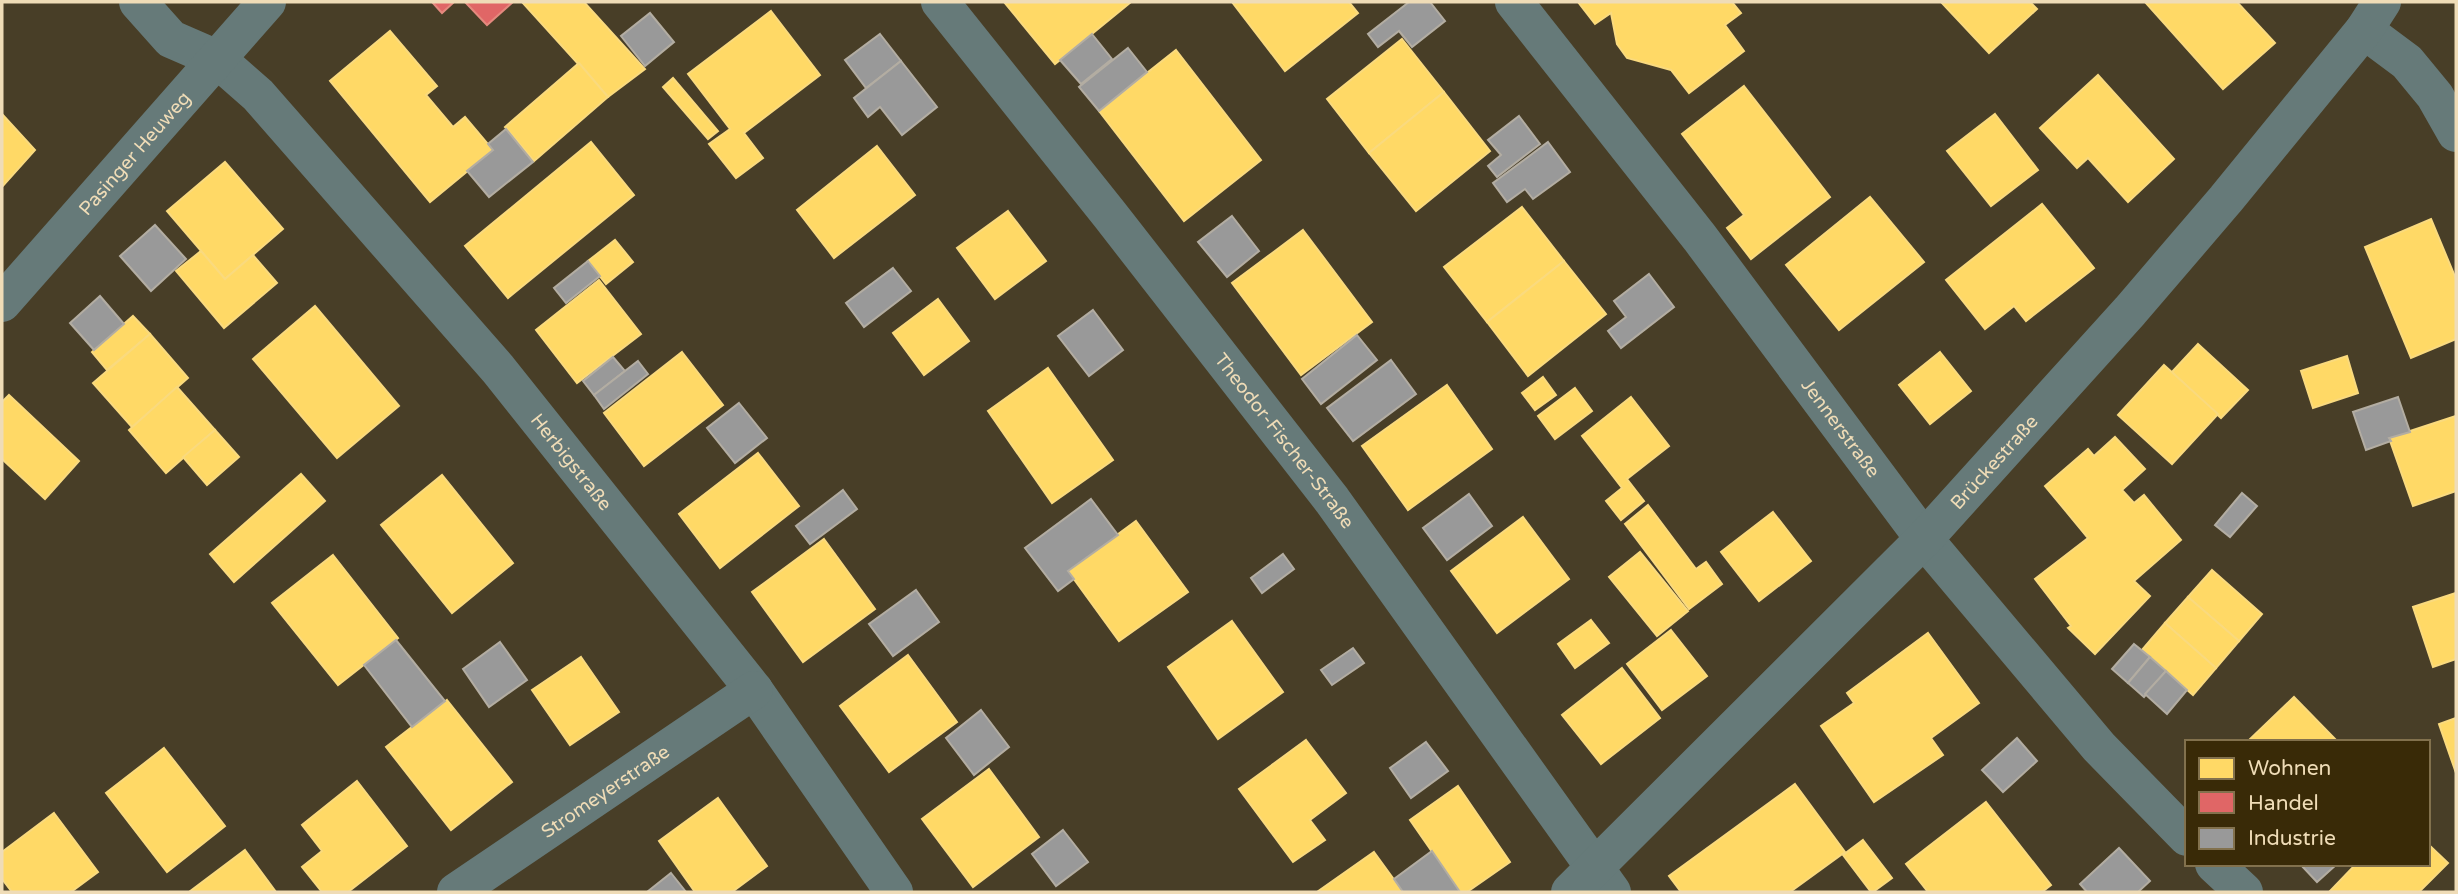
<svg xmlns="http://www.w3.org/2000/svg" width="2458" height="894" font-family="'Varela Round',sans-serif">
  <rect width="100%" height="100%" fill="#483e27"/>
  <g fill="#ffd966" stroke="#fada7e" stroke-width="2">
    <path d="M522 2H584L645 69 608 97Z"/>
    <path d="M1004 2H1131L1055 64Z"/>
    <path d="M1232 2H1349L1358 13 1285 71Z"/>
    <path d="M1578 2H1732L1741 13 1725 25 1744 51 1689 93 1671 70 1627 58 1617 44 1611 13 1595 24Z"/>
    <path d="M1941 2H2030L2037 9 1989 53Z"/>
    <path d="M2145 2H2237L2275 43 2223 89Z"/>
    <path d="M771 11 820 75 744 133 763 158 736 178 709 144 730 129 688 74Z"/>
    <path d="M390 31 437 86 426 95 453 127 465 117 493 150 430 202 330 81Z"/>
    <path d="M1402 39 1444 92 1369 153 1327 99Z"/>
    <path d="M1176 50 1261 160 1184 221 1099 111Z"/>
    <path d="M579 63 608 97 534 161 505 127Z"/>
    <path d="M2098 75 2174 159 2128 202 2088 158 2077 168 2040 128Z"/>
    <path d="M673 78 718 131 708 139 663 87Z"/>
    <path d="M1744 86 1830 197 1751 259 1727 228 1744 215 1682 134Z"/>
    <path d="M1444 92 1490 151 1416 211 1369 153Z"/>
    <path d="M2 114 35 150 2 187Z"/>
    <path d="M1995 114 2038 170 1991 206 1947 151Z"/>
    <path d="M591 142 634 195 508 298 465 246Z"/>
    <path d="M877 146 915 195 834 258 797 210Z"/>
    <path d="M225 162 283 229 225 279 167 211Z"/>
    <path d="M1870 197 1924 262 1839 330 1786 265Z"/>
    <path d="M2042 204 2094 268 2026 321 2014 306 1985 329 1946 280Z"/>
    <path d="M1522 207 1564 261 1487 322 1444 267Z"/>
    <path d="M1008 211 1046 261 995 299 957 248Z"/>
    <path d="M2431 219 2456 279V339L2411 358 2365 247Z"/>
    <path d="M1303 230 1372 322 1301 375 1232 283Z"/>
    <path d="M615 240 633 262 606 284 588 261Z"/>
    <path d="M201 251 225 279 253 255 277 283 224 328 176 271Z"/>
    <path d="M1564 261 1606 314 1528 376 1487 322Z"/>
    <path d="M599 280 641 334 577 383 536 330Z"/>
    <path d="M938 299 969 341 924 375 893 333Z"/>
    <path d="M315 306 399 406 337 458 253 359Z"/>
    <path d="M133 316 150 334 107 370 92 352Z"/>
    <path d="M150 334 188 378 132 427 93 383Z"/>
    <path d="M2198 344 2248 390 2221 418 2172 372Z"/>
    <path d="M682 352 723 405 644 466 604 413Z"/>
    <path d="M1940 352 1971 391 1930 424 1899 385Z"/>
    <path d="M2347 356 2358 393 2313 408 2301 371Z"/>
    <path d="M2164 365 2218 414 2172 464 2118 415Z"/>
    <path d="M1048 368 1113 460 1052 503 988 411Z"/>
    <path d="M1543 377 1556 395 1535 410 1522 393Z"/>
    <path d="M1447 385 1492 449 1408 510 1362 446Z"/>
    <path d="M177 387 215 430 166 473 129 430Z"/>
    <path d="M1575 388 1592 411 1555 439 1538 416Z"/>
    <path d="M9 395 79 461 45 499 2 459V402Z"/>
    <path d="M1631 397 1669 446 1627 479 1644 501 1621 520 1606 501 1622 488 1582 436Z"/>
    <path d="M2456 416V491L2413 506 2389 438Z"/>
    <path d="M215 430 239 457 207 485 183 457Z"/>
    <path d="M2115 437 2145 469 2122 490 2134 503 2144 495 2181 540 2134 581 2150 596 2095 654 2068 628 2071 626 2035 579 2088 538 2045 486 2088 449 2094 456Z"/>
    <path d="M758 453 799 506 720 568 679 514Z"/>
    <path d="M301 474 325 501 234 582 210 554Z"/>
    <path d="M442 475 513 563 452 613 381 525Z"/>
    <path d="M1648 505 1696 569 1706 562 1722 584 1689 609 1625 524Z"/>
    <path d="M1773 512 1811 561 1759 601 1721 552Z"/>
    <path d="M1523 517 1569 579 1497 633 1451 571Z"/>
    <path d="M1136 521 1188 592 1119 641 1068 571Z"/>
    <path d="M824 539 875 609 803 662 752 592Z"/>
    <path d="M1640 552 1688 611 1657 636 1609 577Z"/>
    <path d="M333 555 398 638 338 685 272 603Z"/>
    <path d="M2212 570 2262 614 2239 641 2188 597Z"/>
    <path d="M2456 593V659L2433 667 2413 607Z"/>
    <path d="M2188 597 2239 641 2216 668 2165 623Z"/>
    <path d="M1591 620 1609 643 1575 668 1558 644Z"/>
    <path d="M1232 621 1283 692 1218 739 1168 667Z"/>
    <path d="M2165 623 2216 668 2193 695 2142 650Z"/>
    <path d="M1671 630 1707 676 1662 710 1627 664Z"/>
    <path d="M1928 633 1979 703 1931 738 1943 755 1874 802 1821 726 1854 703 1847 693Z"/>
    <path d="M908 655 957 722 889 772 840 706Z"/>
    <path d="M581 657 619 712 570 745 532 690Z"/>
    <path d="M1622 668 1660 718 1601 764 1562 715Z"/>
    <path d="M2294 697 2338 742H2247Z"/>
    <path d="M447 700 512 782 451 830 386 747Z"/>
    <path d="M2456 718V773L2439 724Z"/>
    <path d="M1306 740 1346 793 1310 820 1325 840 1293 862 1239 789Z"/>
    <path d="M164 748 225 826 167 872 106 793Z"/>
    <path d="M989 769 1039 837 973 887 922 819Z"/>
    <path d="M357 781 407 846 348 892H322L302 867 322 851 302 825Z"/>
    <path d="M1795 784 1845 852 1790 892H1681L1669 876Z"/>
    <path d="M1458 786 1510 862 1467 892H1460L1410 820Z"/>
    <path d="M718 798 767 866 732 892H695L659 841Z"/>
    <path d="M1986 802 2051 885 2042 892H1928L1906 864Z"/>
    <path d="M54 813 98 872 71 892H12L2 879V852Z"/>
    <path d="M1863 840 1892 878 1873 892H1871L1843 855Z"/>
    <path d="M2428 844 2448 863 2419 892 2330 891 2356 864H2428Z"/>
    <path d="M245 850 276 892H189Z"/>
    <path d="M1374 852 1403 892H1317Z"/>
  </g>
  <g fill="#e06666" stroke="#e4897e" stroke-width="2">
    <path d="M432 2H454L442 13Z"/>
    <path d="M465 2H513L487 25Z"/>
  </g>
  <g fill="#999" stroke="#b3ada2" stroke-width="2">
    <path d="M1409 2H1430L1445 21 1412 47 1399 31 1378 47 1368 34Z"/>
    <path d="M650 13 674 42 645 66 621 36Z"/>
    <path d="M880 34 901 61 866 88 845 60Z"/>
    <path d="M1092 34 1112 59 1081 84 1060 60Z"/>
    <path d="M1128 48 1147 72 1099 111 1079 87Z"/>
    <path d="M901 61 937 107 902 135 880 107 868 117 854 98Z"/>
    <path d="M1519 116 1540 144 1497 177 1488 166 1501 155 1488 140Z"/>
    <path d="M506 129 533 162 489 197 467 171 493 150 488 144Z"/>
    <path d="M1548 142 1570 172 1533 199 1525 189 1507 202 1493 183Z"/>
    <path d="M1232 216 1259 251 1227 277 1198 242Z"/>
    <path d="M155 225 186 259 151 291 120 256Z"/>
    <path d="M588 261 600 276 566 303 554 288Z"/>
    <path d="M893 268 911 291 864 327 846 303Z"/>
    <path d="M1649 274 1674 307 1621 348 1608 331 1626 317 1614 301Z"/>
    <path d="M100 296 124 324 94 350 70 323Z"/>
    <path d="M1093 310 1123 350 1089 376 1058 336Z"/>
    <path d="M1357 335 1377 360 1321 404 1302 379Z"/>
    <path d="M613 357 625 371 594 395 583 381Z"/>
    <path d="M1391 360 1416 394 1353 441 1327 408Z"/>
    <path d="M638 361 648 374 604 409 594 395Z"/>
    <path d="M2398 397 2410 432 2389 438 2391 441 2366 450 2353 412Z"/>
    <path d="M739 403 767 438 735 463 707 428Z"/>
    <path d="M843 490 857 509 810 544 796 526Z"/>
    <path d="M2242 493 2257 506 2230 537 2215 525Z"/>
    <path d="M1469 494 1492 526 1447 560 1423 528Z"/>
    <path d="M1091 499 1118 535 1068 571 1074 579 1058 591 1025 548Z"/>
    <path d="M1283 554 1294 569 1262 593 1251 578Z"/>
    <path d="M916 590 939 622 893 656 869 624Z"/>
    <path d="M396 640 445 701 412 727 364 665Z"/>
    <path d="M500 642 527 680 489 707 463 669Z"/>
    <path d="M2134 644 2150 657 2128 683 2112 669Z"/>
    <path d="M1353 648 1364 663 1332 685 1321 670Z"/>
    <path d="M2150 657 2166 671 2144 697 2128 683Z"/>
    <path d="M2166 671 2187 690 2167 714 2145 694Z"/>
    <path d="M981 710 1009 747 974 775 946 738Z"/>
    <path d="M2017 738 2037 761 2003 792 1982 770Z"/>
    <path d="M1426 742 1448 771 1411 798 1390 768Z"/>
    <path d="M1063 830 1088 862 1056 886 1032 854Z"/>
    <path d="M2119 848 2150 881 2138 892H2087L2080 884Z"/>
    <path d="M1432 851 1460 892H1403L1394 879Z"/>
    <path d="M2300 864H2337L2317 882Z"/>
    <path d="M671 873 686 892H647Z"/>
  </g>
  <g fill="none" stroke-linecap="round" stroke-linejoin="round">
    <g stroke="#667a79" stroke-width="38">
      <path id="s1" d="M138 2 171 39 217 59 258 95 498 369 754 690 894 892"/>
      <path id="s2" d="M940 2 1110 215 1332 500 1612 892"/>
      <path id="s3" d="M1514 2 1700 238 1924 539 2099 747 2187 837"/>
      <path d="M2364 30 2407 62 2435 96 2456 133"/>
      <path id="s4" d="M2 303 267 2"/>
      <path d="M2214 864 2244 892"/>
      <path id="s5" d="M456 892 754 690"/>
      <path id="s6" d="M1570 892 1924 539 2130 311 2226 199 2364 30 2382 2"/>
    </g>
  </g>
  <g text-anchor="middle" stroke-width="7" stroke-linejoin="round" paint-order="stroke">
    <g font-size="19" fill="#efdcb7" stroke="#392a07">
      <text dy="7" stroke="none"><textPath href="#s4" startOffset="200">Pasinger Heuweg</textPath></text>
      <text dy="7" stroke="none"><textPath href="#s3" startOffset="537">Jennerstraße</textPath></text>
      <text dy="7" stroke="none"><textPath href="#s2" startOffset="558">Theodor-Fischer-Straße</textPath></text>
      <text dy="7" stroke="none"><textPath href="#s1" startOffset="637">Herbigstraße</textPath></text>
      <text dy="7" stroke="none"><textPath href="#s6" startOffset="604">Brückestraße</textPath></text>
      <text dy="7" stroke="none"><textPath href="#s5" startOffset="180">Stromeyerstraße</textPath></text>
    </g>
  </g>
  <rect width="2458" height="894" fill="none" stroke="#efdcb7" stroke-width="7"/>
  <rect x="2185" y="740" width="245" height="126" fill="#392a07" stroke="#82714d" stroke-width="2"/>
  <rect x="2199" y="758" width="35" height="21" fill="#ffd966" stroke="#82714d" stroke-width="2"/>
  <text x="2248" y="775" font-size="21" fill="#efdcb7">Wohnen</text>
  <rect x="2199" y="792" width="35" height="21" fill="#e06666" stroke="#82714d" stroke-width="2"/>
  <text x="2248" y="810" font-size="21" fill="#efdcb7">Handel</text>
  <rect x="2199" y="828" width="35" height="21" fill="#999999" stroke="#82714d" stroke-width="2"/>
  <text x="2248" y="845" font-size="21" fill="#efdcb7">Industrie</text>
</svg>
